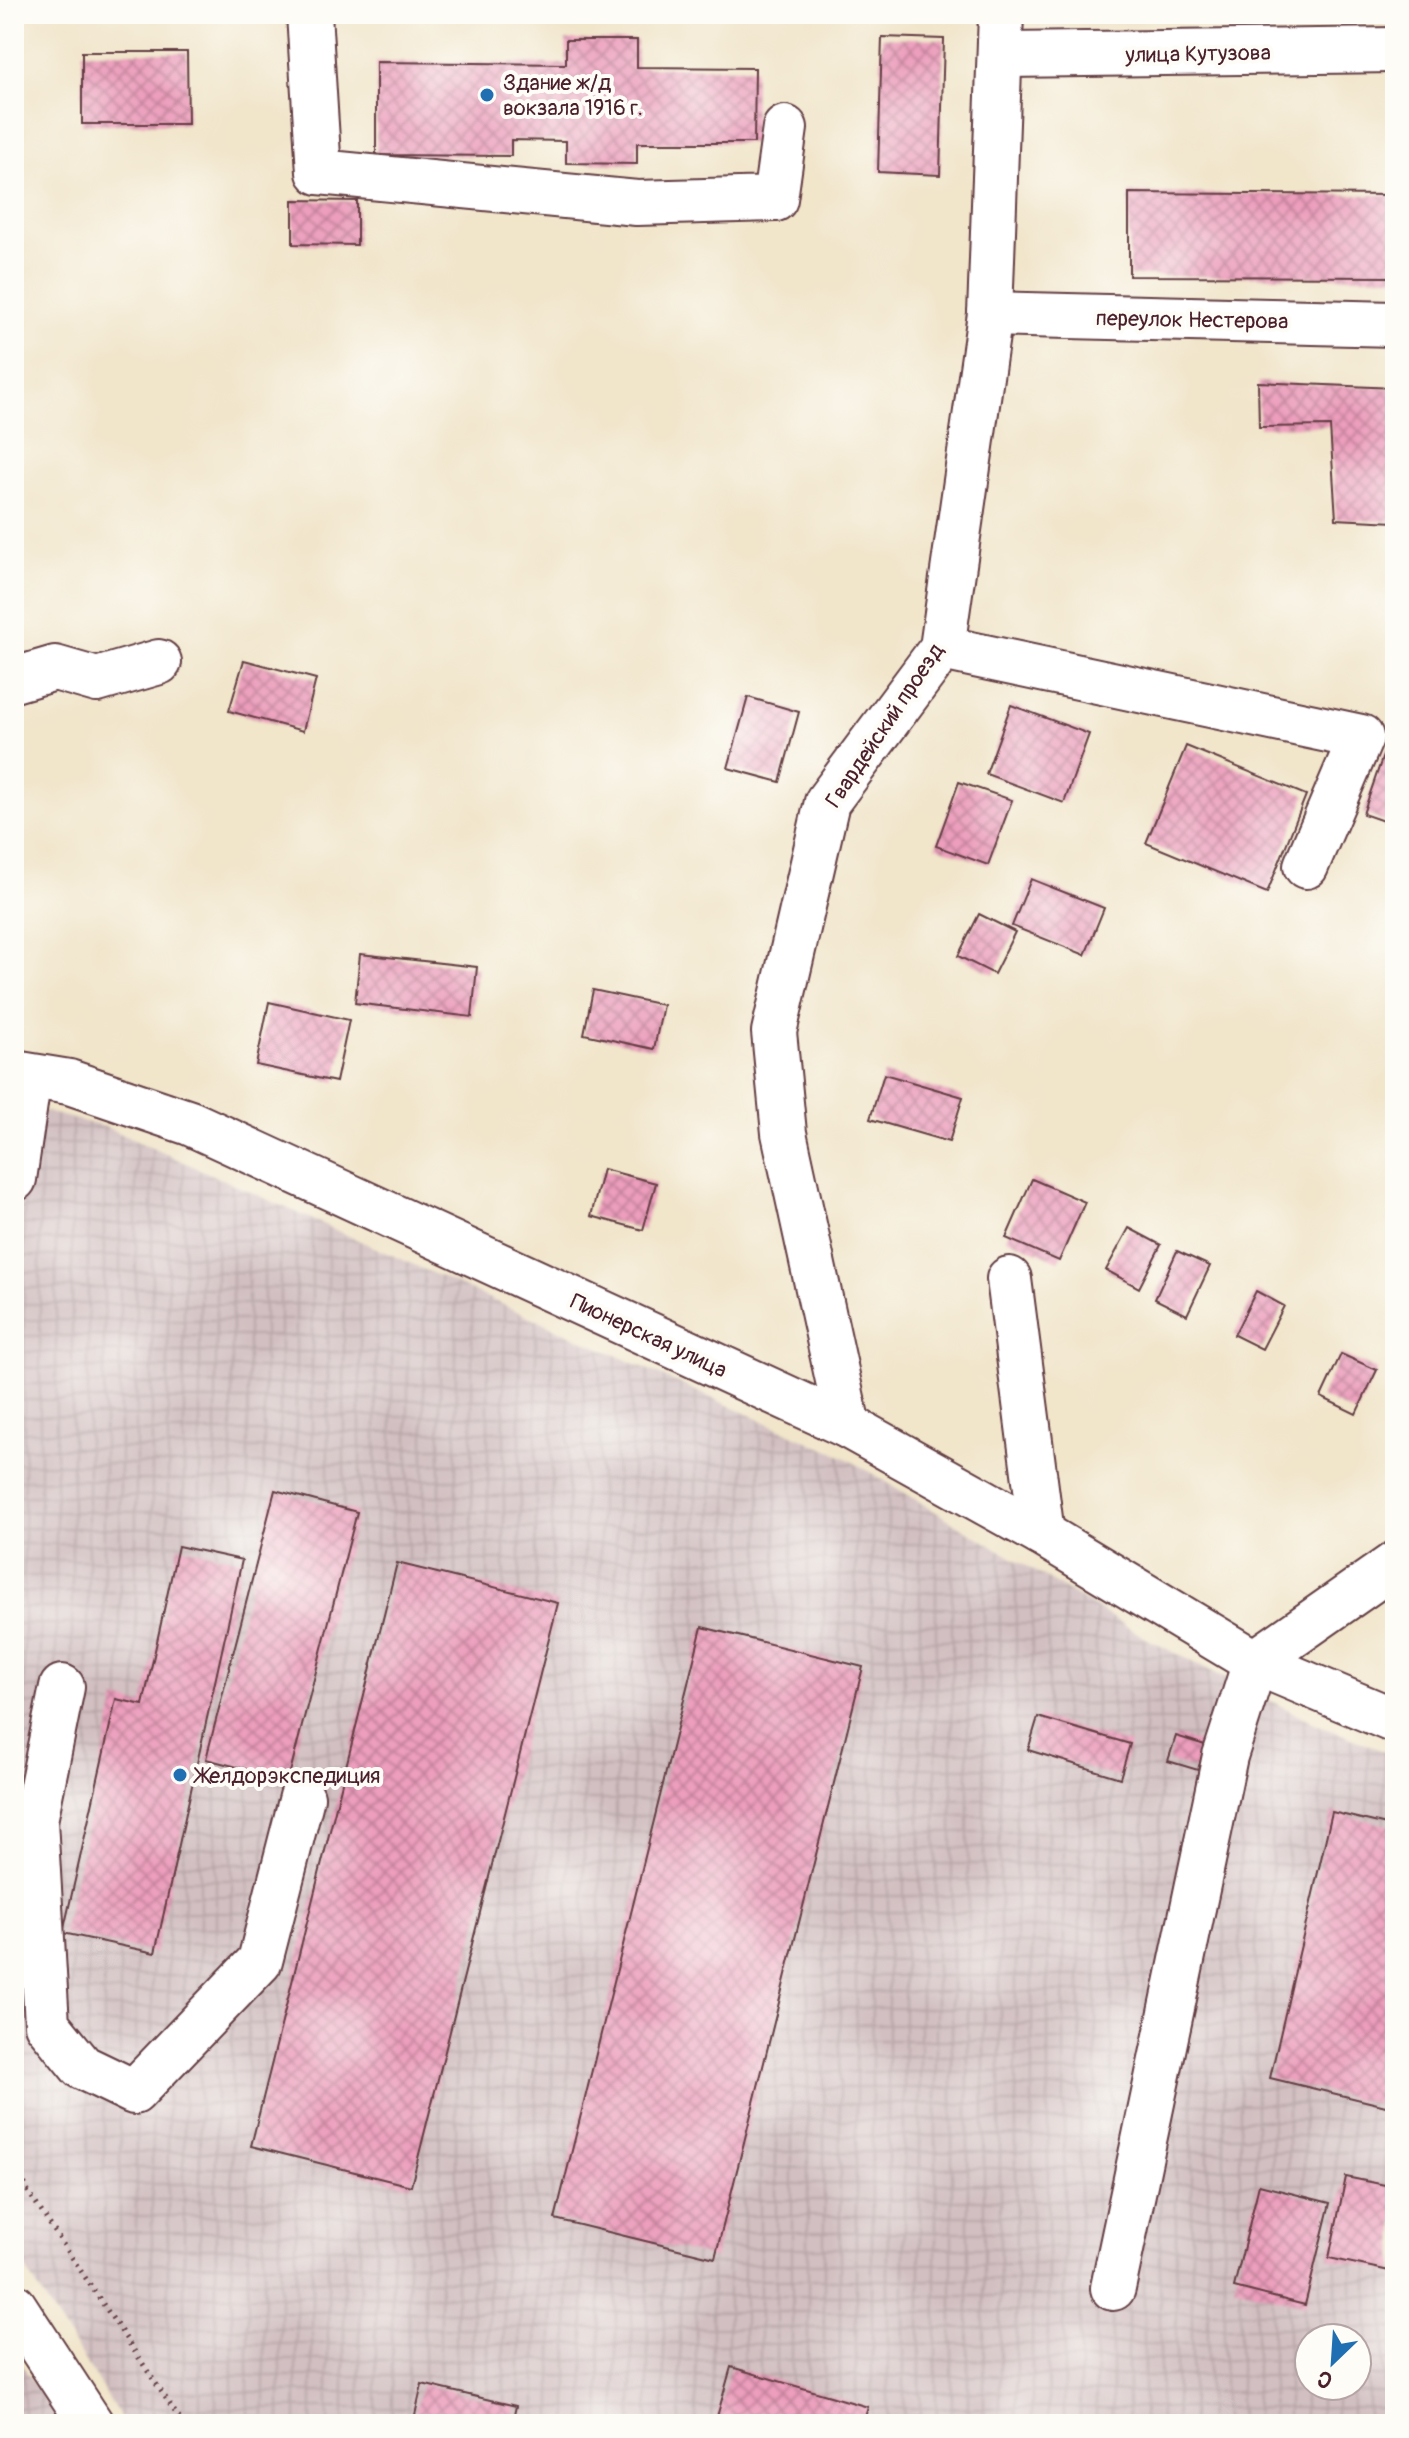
<svg xmlns="http://www.w3.org/2000/svg" width="1409" height="2438" font-family="Pangolin,sans-serif">
  <defs>
    <pattern id="industrial-grid" width="8" height="8" patternUnits="userSpaceOnUse" patternTransform="scale(2)"><rect width="8" height="8" fill="#d2bfc1"/><path d="M0 4h8M4 0v8" fill="none" stroke="#b6a4a6"/></pattern>
    <pattern id="building-cross-hatch" width="8" height="8" patternUnits="userSpaceOnUse" patternTransform="scale(2)"><rect width="8" height="8" fill="#ec9ebc"/><path d="M0 0l8 8M0 8l8-8" fill="none" stroke="#c18099"/></pattern>
  </defs>
  <rect width="100%" height="100%" fill="#fdfcf7"/>
  <filter id="ink" filterUnits="userSpaceOnUse"><feTurbulence type="fractalNoise" baseFrequency=".0125" numOctaves="2"/><feDisplacementMap in="SourceGraphic" scale="16" xChannelSelector="R" yChannelSelector="G"/><feConvolveMatrix kernelMatrix="1 2 1 2 8 2 1 2 1" color-interpolation-filters="sRGB"/></filter>
  <filter id="wash" filterUnits="userSpaceOnUse"><feTurbulence type="fractalNoise" baseFrequency=".006" numOctaves="4" result="noise"/><feDisplacementMap in="SourceGraphic" scale="32" xChannelSelector="R" yChannelSelector="G"/><feGaussianBlur stdDeviation="1.8" result="paint"/><feColorMatrix in="noise" values="0 0 0 0 0 0 0 0 0 0 0 0 0 0 0 0 0 1.4 0 .05"/><feComposite in="paint" operator="in"/></filter>
  <g filter="url(#wash)">
    <rect width="100%" height="100%" fill="#f1e5ca"/>
    <g fill="url(#industrial-grid)" fill-rule="evenodd">
      <path d="M14 1104 105 1127 848 1459 1149 1640 1319 1725 1395 1756V2424H125L14 2251ZM1309 2338H1357V2386H1309Z"/>
      <path d="M14 2353 61 2424H14Z"/>
    </g>
    <g id="blocks">
      <g fill="url(#building-cross-hatch)">
        <path d="M882 37 944 39 940 175 878 172Z"/>
        <path d="M566 40H637V67L755 68 754 143H637V164L566 163V141L511 140V156L376 155V62L566 64Z"/>
        <path d="M82 52H187L188 124H82Z"/>
        <path d="M1129 193 1395 195V277L1129 276Z"/>
        <path d="M293 200 357 201V245L293 244Z"/>
        <path d="M1258 382 1395 388V522L1336 519 1330 426 1259 427Z"/>
        <path d="M244 660 316 679 303 731 229 711Z"/>
        <path d="M748 697 799 712 780 782 728 768Z"/>
        <path d="M1011 705 1089 734 1064 803 986 774Z"/>
        <path d="M1186 746 1306 795 1267 893 1146 843Z"/>
        <path d="M1385 750 1395 754V825L1363 814Z"/>
        <path d="M959 782 1012 800 988 865 936 846Z"/>
        <path d="M1031 879 1104 908 1085 955 1012 926Z"/>
        <path d="M979 914 1015 932 994 974 958 956Z"/>
        <path d="M360 954 477 967 472 1017 355 1003Z"/>
        <path d="M593 990 663 1005 654 1049 584 1034Z"/>
        <path d="M269 1002 349 1020 336 1082 256 1065Z"/>
        <path d="M884 1074 963 1097 949 1142 870 1119Z"/>
        <path d="M603 1169 656 1183 643 1230 591 1216Z"/>
        <path d="M1032 1179 1085 1202 1059 1261 1006 1238Z"/>
        <path d="M1129 1228 1161 1245 1139 1288 1106 1270Z"/>
        <path d="M1177 1251 1210 1266 1187 1315 1155 1299Z"/>
        <path d="M1256 1291 1284 1306 1262 1349 1234 1335Z"/>
        <path d="M1341 1354 1377 1370 1356 1414 1321 1397Z"/>
        <path d="M275 1490 357 1512 288 1780 206 1759Z"/>
        <path d="M178 1546 242 1560 155 1953 63 1933 116 1699 143 1705Z"/>
        <path d="M397 1563 558 1603 411 2186 251 2146Z"/>
        <path d="M702 1627 863 1667 715 2258 555 2219Z"/>
        <path d="M1038 1717 1130 1744 1120 1778 1028 1750Z"/>
        <path d="M1176 1736 1205 1745 1198 1770 1168 1761Z"/>
        <path d="M1332 1812 1395 1827 1394 2108 1270 2078Z"/>
        <path d="M1346 2177 1395 2187 1394 2272 1329 2258Z"/>
        <path d="M1259 2185 1330 2203 1305 2305 1234 2287Z"/>
        <path d="M731 2367 868 2407 863 2424H715Z"/>
        <path d="M1394 2375 1395 2424H1382Z"/>
        <path d="M422 2384 516 2406 512 2424H413Z"/>
      </g>
    </g>
  </g>
  <g filter="url(#ink)">
    <use href="#blocks" fill-opacity="0" stroke="#633d43" stroke-width="2"/>
    <g fill="none" stroke-linecap="round" stroke-linejoin="round">
      <g stroke="#633d43" stroke-width="48">
        <g id="minor">
          <path d="M309 14 319 172 637 203 775 199 785 128"/>
          <path d="M1001 55 1395 50"/>
          <path d="M990 314 1395 324"/>
          <path d="M942 648 1361 737 1306 866"/>
          <path d="M14 680 55 668 97 680 159 662"/>
          <path d="M14 1073 69 1082 190 1123 848 1426 1042 1534 1255 1662 1395 1721"/>
          <path d="M14 1179 29 1076"/>
          <path d="M1009 1279 1042 1534"/>
          <path d="M848 1426 784 1133 774 1032 827 802 942 648 990 314 1001 14"/>
          <path d="M35 1821 47 2024 82 2067 134 2092 260 1961 302 1797"/>
          <path d="M14 1831 35 1821 62 1687"/>
          <path d="M1113 2288 1225 1756 1255 1662 1395 1564"/>
        </g>
      </g>
      <g stroke="#633d43" stroke-width="48">
        <path id="major" d="M14 2306 91 2424"/>
      </g>
      <g stroke="#633d43" stroke-width="5" stroke-dasharray="2 6" stroke-linecap="butt">
        <path d="M14 2153 27 2190 183 2424"/>
        <path d="M14 2415 20 2424"/>
      </g>
      <use href="#minor" stroke="#fff" stroke-width="44"/>
      <use href="#major" stroke="#fff" stroke-width="44"/>
    </g>
  </g>
  <g fill="#1f6fb2" stroke="#fdfcf7" stroke-width="3">
    <circle cx="487" cy="95" r="8"/>
    <circle cx="180" cy="1775" r="8"/>
  </g>
  <g text-anchor="middle" stroke-width="8" stroke-linejoin="round" paint-order="stroke">
    <g font-size="22" fill="#4a1f2b" stroke="#fdfcf7">
      <text transform="translate(1198 53) rotate(-1)" y="8">улица Кутузова</text>
      <text transform="translate(1192 319) rotate(1)" y="8">переулок Нестерова</text>
      <text transform="translate(884 725) rotate(-56)" y="8">Гвардейский проезд</text>
      <text transform="translate(649 1335) rotate(25)" y="8">Пионерская улица</text>
    </g>
    <g font-size="22" fill="#4a1f2b" stroke="#fdfcf7" text-anchor="start">
      <text x="503" y="90">Здание ж/д<tspan x="503" dy="25">вокзала 1916 г.</tspan></text>
      <text x="196" y="1783">Желдорэкспедиция</text>
    </g>
  </g>
  <rect width="1409" height="2438" fill="none" stroke="#fdfcf7" stroke-width="48"/>
  <g transform="translate(1333 2362) rotate(205)"><circle r="38" fill="#fdfcf7" stroke="#b5a4a5" stroke-width="2"/>
  <path d="M0-6L14 30L0 20L-14 30Z" fill="#1f6fb2"/>
  <text y="-12" font-size="22" font-weight="bold" text-anchor="middle" fill="#4a1f2b">С</text>
  </g>
</svg>
